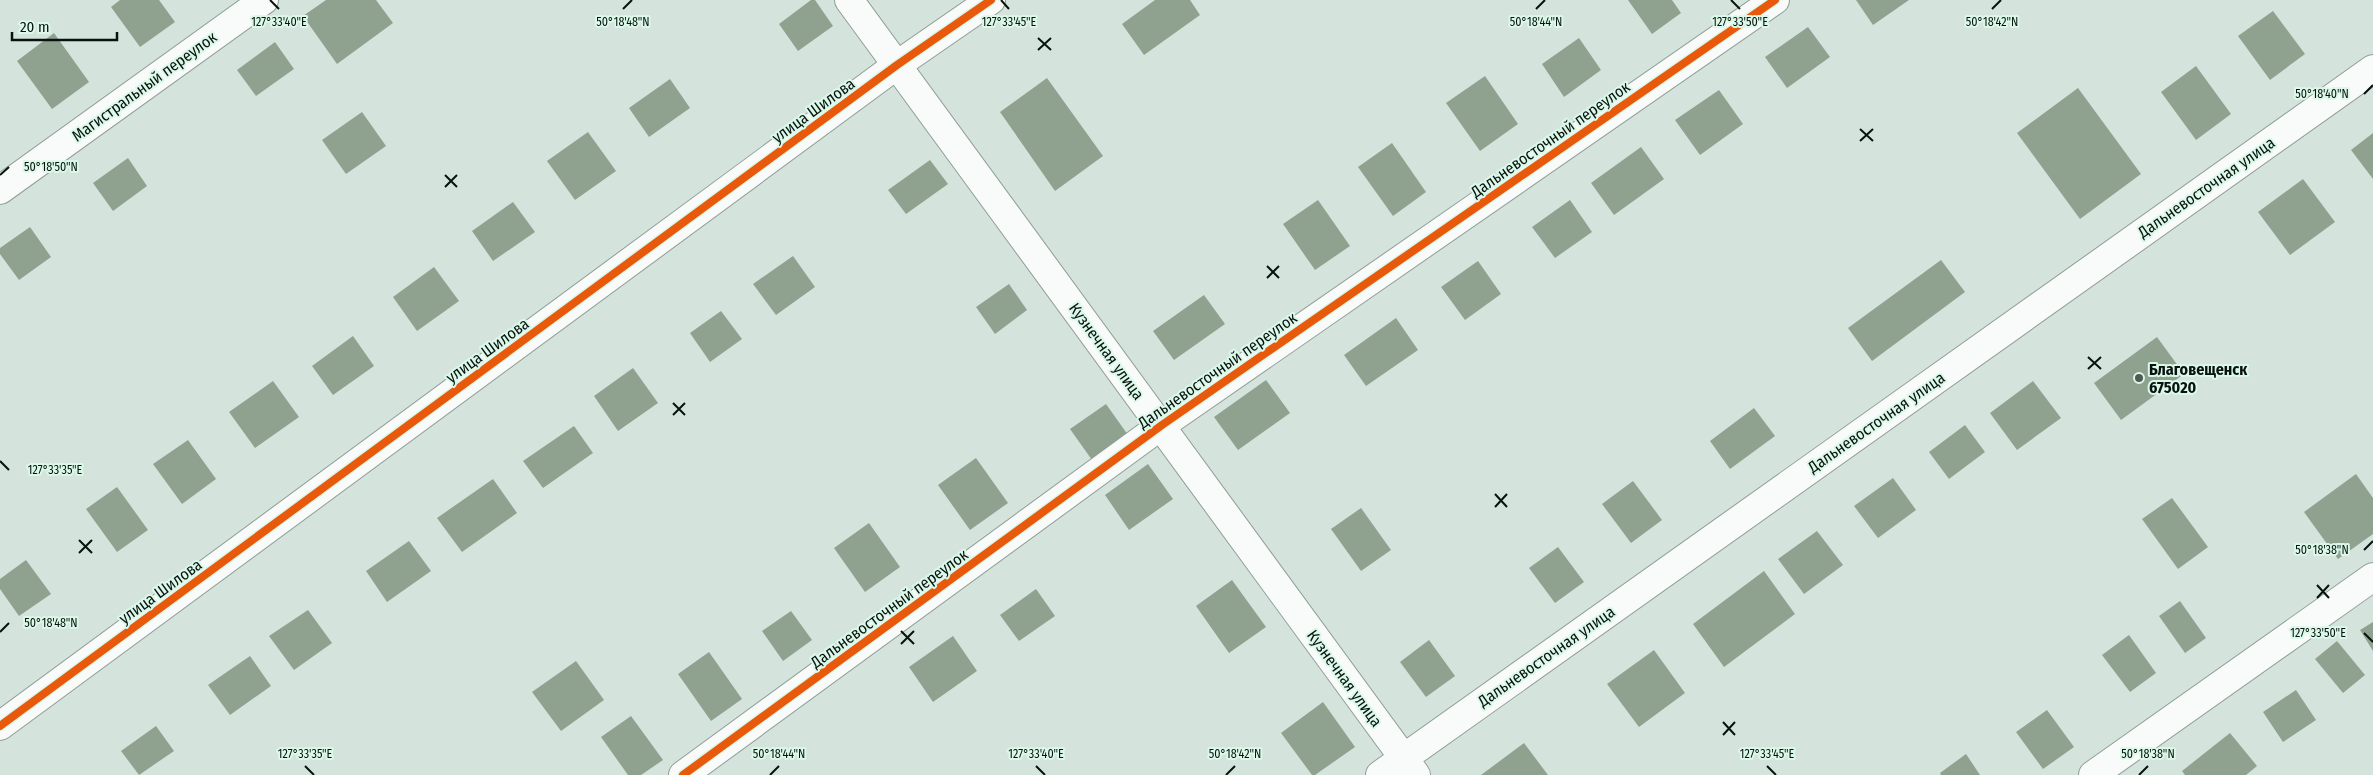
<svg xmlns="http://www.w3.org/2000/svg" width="2373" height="775" font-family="'Fira Sans Condensed',sans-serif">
  <rect width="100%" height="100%" fill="#d4e4dc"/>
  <g fill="#8fa290">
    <path d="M120 0H159L175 22 140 47 111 7Z"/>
    <path d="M326 0H376L393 23 337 64 303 16Z"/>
    <path d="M811 0H815L833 26 798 51 779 24Z"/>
    <path d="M1155 0H1190L1200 15 1144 55 1122 24Z"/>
    <path d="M1628 0H1672L1681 13 1652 34Z"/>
    <path d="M1856 0H1909L1873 25Z"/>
    <path d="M2273 11 2305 54 2270 80 2238 36Z"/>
    <path d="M1808 27 1830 57 1787 88 1765 57Z"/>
    <path d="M54 33 89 82 52 109 17 61Z"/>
    <path d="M1579 38 1601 70 1564 97 1542 64Z"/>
    <path d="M275 42 294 69 256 96 237 70Z"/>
    <path d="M2196 66 2231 114 2196 140 2161 92Z"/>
    <path d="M1485 76 1518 124 1480 151 1446 103Z"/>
    <path d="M1047 78 1103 156 1055 191 1000 112Z"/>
    <path d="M670 79 690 108 649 137 629 108Z"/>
    <path d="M2078 88 2141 174 2080 219 2017 133Z"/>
    <path d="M1719 90 1743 124 1700 155 1675 120Z"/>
    <path d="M362 112 386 146 346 174 322 140Z"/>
    <path d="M588 132 616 171 575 200 547 161Z"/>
    <path d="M2373 133V179L2351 150Z"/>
    <path d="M1392 143 1426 192 1393 216 1358 167Z"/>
    <path d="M1641 147 1664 179 1614 215 1591 183Z"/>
    <path d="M128 158 147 186 113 211 93 183Z"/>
    <path d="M930 160 948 184 906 214 888 190Z"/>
    <path d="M2303 179 2335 222 2290 255 2258 212Z"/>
    <path d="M1318 200 1350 246 1315 270 1283 224Z"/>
    <path d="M1570 200 1592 232 1555 258 1532 227Z"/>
    <path d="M513 202 535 232 493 261 472 231Z"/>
    <path d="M30 227 51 257 19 280 0 254V248Z"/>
    <path d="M793 256 815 287 776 315 753 284Z"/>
    <path d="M1941 260 1965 292 1872 361 1848 328Z"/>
    <path d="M1478 261 1501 294 1465 320 1441 287Z"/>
    <path d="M434 267 459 301 417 331 393 297Z"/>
    <path d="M1009 284 1027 310 995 334 976 307Z"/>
    <path d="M1204 295 1225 324 1174 360 1153 331Z"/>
    <path d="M721 311 742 339 710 362 690 333Z"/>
    <path d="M1396 318 1418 350 1366 386 1344 355Z"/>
    <path d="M353 336 374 366 333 395 312 366Z"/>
    <path d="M2157 337 2184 374 2121 420 2094 383Z"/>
    <path d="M633 368 658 403 618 431 594 396Z"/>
    <path d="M1266 380 1290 413 1238 450 1214 417Z"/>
    <path d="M273 381 299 417 255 448 229 412Z"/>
    <path d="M2033 381 2061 418 2017 450 1990 413Z"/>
    <path d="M1106 404 1128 435 1092 460 1070 429Z"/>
    <path d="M1754 408 1775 436 1730 469 1710 441Z"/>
    <path d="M1965 425 1985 452 1949 479 1929 452Z"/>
    <path d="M574 426 593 453 543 488 523 461Z"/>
    <path d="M188 440 216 479 182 504 153 464Z"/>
    <path d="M976 458 1008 503 970 530 938 485Z"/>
    <path d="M1148 464 1173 499 1129 530 1105 495Z"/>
    <path d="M2356 474 2373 498V534L2338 559 2304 512Z"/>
    <path d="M1893 478 1916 510 1878 538 1854 506Z"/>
    <path d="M493 479 517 513 462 552 437 518Z"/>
    <path d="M1633 481 1662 520 1631 543 1602 504Z"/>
    <path d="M117 487 148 530 117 552 86 509Z"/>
    <path d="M2172 498 2208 547 2178 569 2142 519Z"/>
    <path d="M1361 508 1391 550 1361 571 1331 529Z"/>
    <path d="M869 523 900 567 865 592 834 548Z"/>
    <path d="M1817 531 1843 565 1804 594 1778 559Z"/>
    <path d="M409 541 431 571 387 602 366 571Z"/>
    <path d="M1558 547 1584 582 1555 603 1529 568Z"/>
    <path d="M26 560 51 594 19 616 0 589V579Z"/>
    <path d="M1764 571 1795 614 1724 667 1693 624Z"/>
    <path d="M1232 580 1266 627 1229 653 1196 606Z"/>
    <path d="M1036 589 1055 616 1019 641 1000 615Z"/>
    <path d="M2180 601 2206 638 2185 653 2159 616Z"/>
    <path d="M308 610 332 643 294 670 269 636Z"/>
    <path d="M791 611 812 640 783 661 762 631Z"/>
    <path d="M2373 622V651L2360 630Z"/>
    <path d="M2129 635 2156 673 2130 692 2102 655Z"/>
    <path d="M953 636 977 671 933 702 909 667Z"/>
    <path d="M1429 640 1455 676 1426 697 1400 662Z"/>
    <path d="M2337 641 2365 675 2343 693 2315 659Z"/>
    <path d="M1654 650 1685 693 1639 727 1607 684Z"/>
    <path d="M709 652 742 699 711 721 678 674Z"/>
    <path d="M250 656 271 686 230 715 208 685Z"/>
    <path d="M576 661 604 700 561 731 532 692Z"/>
    <path d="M2296 690 2316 720 2283 742 2263 712Z"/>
    <path d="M1323 702 1355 747 1315 775H1312L1281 733Z"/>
    <path d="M2047 710 2074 747 2043 769 2016 732Z"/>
    <path d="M631 716 663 760 641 775H628L601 737Z"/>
    <path d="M156 726 174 751 139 775 121 751Z"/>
    <path d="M2230 733 2257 766 2246 775H2185L2182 771Z"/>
    <path d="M1524 743 1548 775H1481Z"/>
    <path d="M1966 754 1980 775H1941L1940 773Z"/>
  </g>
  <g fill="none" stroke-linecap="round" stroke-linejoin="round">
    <g stroke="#909d97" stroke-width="30">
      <g id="minor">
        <path d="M849 0 1416 775"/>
        <path d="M0 190 264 0"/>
        <path d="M0 726 897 65 991 0"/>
        <path d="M683 775 1162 425 1775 0"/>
        <path d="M1380 775 2373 69"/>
        <path d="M2093 775 2373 577"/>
      </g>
    </g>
    <use href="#minor" stroke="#f9fbfa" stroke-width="28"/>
    <g stroke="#dbf8e9" stroke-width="11">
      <g id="cycleway">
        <path d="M0 726 897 65 991 0"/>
        <path d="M683 775 1162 425 1775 0"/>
      </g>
    </g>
    <use href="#cycleway" stroke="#e8590c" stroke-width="8"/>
  </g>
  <path fill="none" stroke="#08120e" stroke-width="2" d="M270 0 279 9M1001 0 1009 9M1731 0 1740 9M623 9 632 0M1536 9 1545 0M1992 9 2001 0M1038 38 1051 50M1038 50 1051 38M2364 94 2373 85M1860 129 1873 141M1860 141 1873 129M0 175 9 167M445 175 457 187M445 187 457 175M1267 266 1279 278M1267 278 1279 266M2088 357 2101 369M2088 369 2101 357M673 403 685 415M673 415 685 403M0 461 9 470M1495 494 1507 507M1495 507 1507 494M79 540 92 553M2364 550 2373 541M79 553 92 540M2317 585 2329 598M2317 598 2329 585M901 631 914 644M0 632 9 623M2364 633 2373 642M901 644 914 631M1723 722 1735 735M1723 735 1735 722M305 766 314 775M1036 766 1045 775M1767 766 1776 775M770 775 779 766M1226 775 1235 766M2139 775 2148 766"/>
  <circle fill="#4f5c56" stroke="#dbf8e9" stroke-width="2" cx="2139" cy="378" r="5"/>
  <g text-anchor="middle" stroke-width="4" stroke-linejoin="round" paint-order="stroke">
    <g font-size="16" fill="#08120e" stroke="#dbf8e9">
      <text transform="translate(144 86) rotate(-36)" y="6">Магистральный переулок</text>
      <text transform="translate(813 110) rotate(-36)" y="6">улица Шилова</text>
      <text transform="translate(1550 139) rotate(-35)" y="6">Дальневосточный переулок</text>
      <text transform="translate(2206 187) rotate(-35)" y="6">Дальневосточная улица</text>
      <text transform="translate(487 350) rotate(-36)" y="6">улица Шилова</text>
      <text transform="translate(1107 351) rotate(54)" y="6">Кузнечная улица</text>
      <text transform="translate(1217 370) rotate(-35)" y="6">Дальневосточный переулок</text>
      <text transform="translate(1876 422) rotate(-35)" y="6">Дальневосточная улица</text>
      <text transform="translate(160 591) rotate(-36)" y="6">улица Шилова</text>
      <text transform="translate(889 608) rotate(-36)" y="6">Дальневосточный переулок</text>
      <text transform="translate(1546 656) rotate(-35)" y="6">Дальневосточная улица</text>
      <text transform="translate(1345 678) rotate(54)" y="6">Кузнечная улица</text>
    </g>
    <g font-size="16" font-weight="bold" fill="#08120e" stroke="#dbf8e9" text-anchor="start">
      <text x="2149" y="375">Благовещенск<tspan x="2149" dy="18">675020</tspan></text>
    </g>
  </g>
  <g font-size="12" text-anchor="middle" fill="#08120e" stroke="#dbf8e9" stroke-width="4" stroke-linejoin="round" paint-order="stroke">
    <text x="1740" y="26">127°33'50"E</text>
    <text x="279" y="26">127°33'40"E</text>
    <text x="623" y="26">50°18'48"N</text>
    <text x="1009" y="26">127°33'45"E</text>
    <text x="1536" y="26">50°18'44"N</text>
    <text x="1992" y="26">50°18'42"N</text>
    <text x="2322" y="98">50°18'40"N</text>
    <text x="51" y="171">50°18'50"N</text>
    <text x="55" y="474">127°33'35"E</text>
    <text x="2322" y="554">50°18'38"N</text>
    <text x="51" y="627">50°18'48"N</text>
    <text x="2318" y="637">127°33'50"E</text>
    <text x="779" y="758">50°18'44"N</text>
    <text x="1235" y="758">50°18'42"N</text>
    <text x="305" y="758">127°33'35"E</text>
    <text x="1036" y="758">127°33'40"E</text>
    <text x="1767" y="758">127°33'45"E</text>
    <text x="2148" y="758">50°18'38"N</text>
  </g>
  <path d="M12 32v8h105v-8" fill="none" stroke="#08120e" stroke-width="2.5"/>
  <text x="20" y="32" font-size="15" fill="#08120e" stroke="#dbf8e9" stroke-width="4" paint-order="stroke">20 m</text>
</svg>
